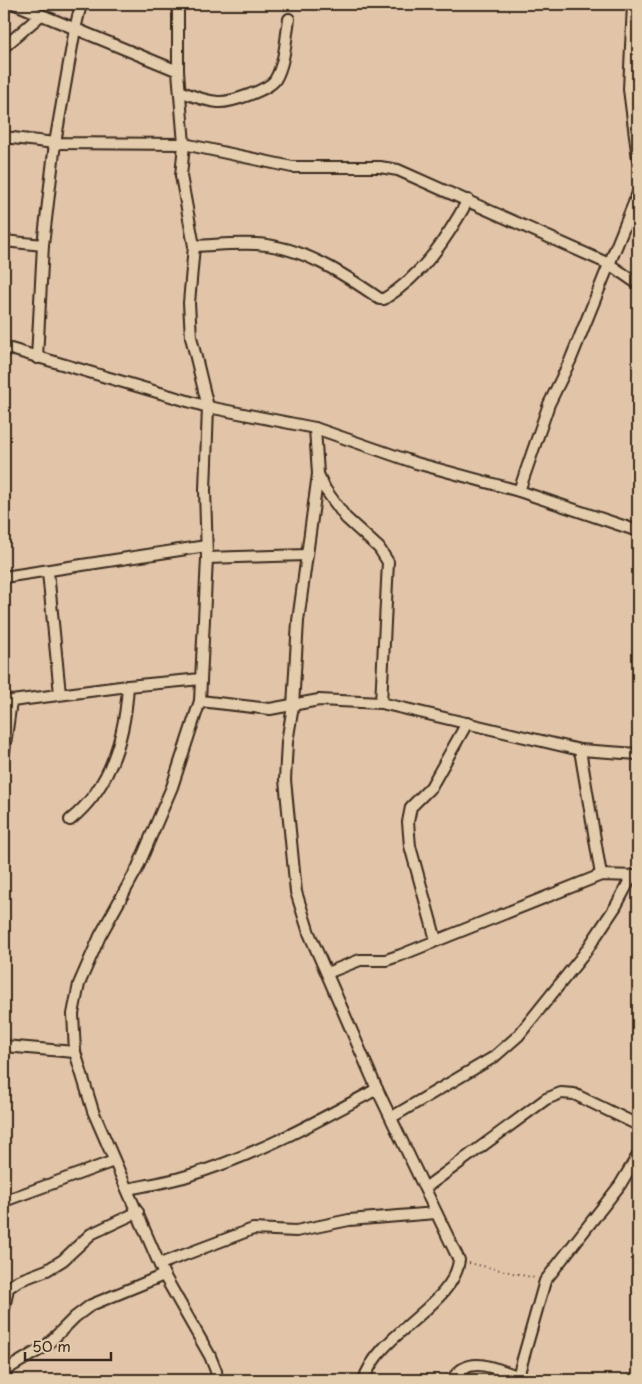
<svg xmlns="http://www.w3.org/2000/svg" width="642" height="1384" font-family="'Playpen Sans',sans-serif">
  <rect width="100%" height="100%" fill="#e2c5a9"/>
  <filter id="ink" filterUnits="userSpaceOnUse"><feTurbulence type="fractalNoise" baseFrequency=".02" numOctaves="2"/><feDisplacementMap in="SourceGraphic" scale="10" xChannelSelector="R" yChannelSelector="G"/><feConvolveMatrix kernelMatrix="1 2 1 2 8 2 1 2 1" color-interpolation-filters="sRGB"/></filter>
  <g filter="url(#ink)">
    <g fill="none" stroke-linecap="round" stroke-linejoin="round">
      <g stroke="#3b2a1e" stroke-width="14">
        <g id="street">
          <path d="M15 4 178 71"/>
          <path d="M178 4V71L184 144 181 176 194 246 189 303 191 337 208 407 205 490 207 558 200 701 172 787 137 869 100 936 79 984 73 1014 75 1052 93 1111 164 1275 210 1356 216 1371 217 1380"/>
          <path d="M633 4 629 89 638 159"/>
          <path d="M4 47 41 15"/>
          <path d="M180 91C192 96 205 101 218 102 230 103 268 90 275 80 285 64 286 37 289 19"/>
          <path d="M4 137 55 143 184 144 292 167H380L398 170 609 264 638 284"/>
          <path d="M4 241 43 245"/>
          <path d="M194 246C214 245 235 243 256 244 301 246 344 274 380 299H384C423 275 447 238 468 200"/>
          <path d="M4 347 208 407 315 428 416 463 519 491 638 531"/>
          <path d="M37 358 43 245 55 143 75 29 81 4"/>
          <path d="M315 428 318 474 325 489 346 518 379 548 388 562 381 703"/>
          <path d="M318 474 298 621 293 706 287 742 285 780 296 892 309 933 377 1089 459 1260C455 1304 378 1333 364 1380"/>
          <path d="M519 491 549 404 570 361 638 193"/>
          <path d="M207 558 307 555"/>
          <path d="M48 572 60 694"/>
          <path d="M4 577 206 546"/>
          <path d="M200 701 270 709 319 700 381 703 580 750 638 754"/>
          <path d="M4 702 128 686 201 679"/>
          <path d="M580 750 601 875"/>
          <path d="M4 752 11 701"/>
          <path d="M70 820C111 787 125 737 128 686"/>
          <path d="M436 940 410 846 408 822 411 807 431 787 467 723"/>
          <path d="M327 973 360 960H386L401 955 601 875 637 876"/>
          <path d="M4 1046 75 1052"/>
          <path d="M392 1117 494 1057 518 1036 584 954 616 906 632 876"/>
          <path d="M425 1188 546 1099 561 1093 574 1094 638 1125"/>
          <path d="M127 1189C147 1185 168 1182 187 1176 255 1156 316 1122 377 1089"/>
          <path d="M4 1201 114 1161"/>
          <path d="M160 1264 253 1229 296 1231 349 1220 436 1213"/>
          <path d="M4 1309 8 1288 18 1281 47 1270 63 1260 91 1234 138 1212"/>
          <path d="M4 1371 46 1346 75 1317 91 1305 164 1275"/>
          <path d="M452 1380C468 1354 494 1368 517 1376"/>
          <path d="M517 1380 545 1281 620 1185 638 1155"/>
        </g>
      </g>
      <path stroke="#3b2a1e" stroke-width="2" stroke-dasharray="1 4" stroke-linecap="butt" d="M469 1263 535 1278"/>
      <use href="#street" stroke="#e3cdac" stroke-width="10"/>
    </g>
  </g>
  <rect width="642" height="1384" fill="none" stroke="#e3cdac" stroke-width="20"/>
  <rect x="10" y="10" width="622" height="1364" fill="none" stroke="#3b2a1e" stroke-width="2" filter="url(#ink)"/>
  <path d="M25 1352v8h86v-8" fill="none" stroke="#3b2a1e" stroke-width="2.5"/>
  <text x="32" y="1352" font-size="15" fill="#3b2a1e" stroke="#e3cdac" stroke-width="4" paint-order="stroke">50 m</text>
</svg>
